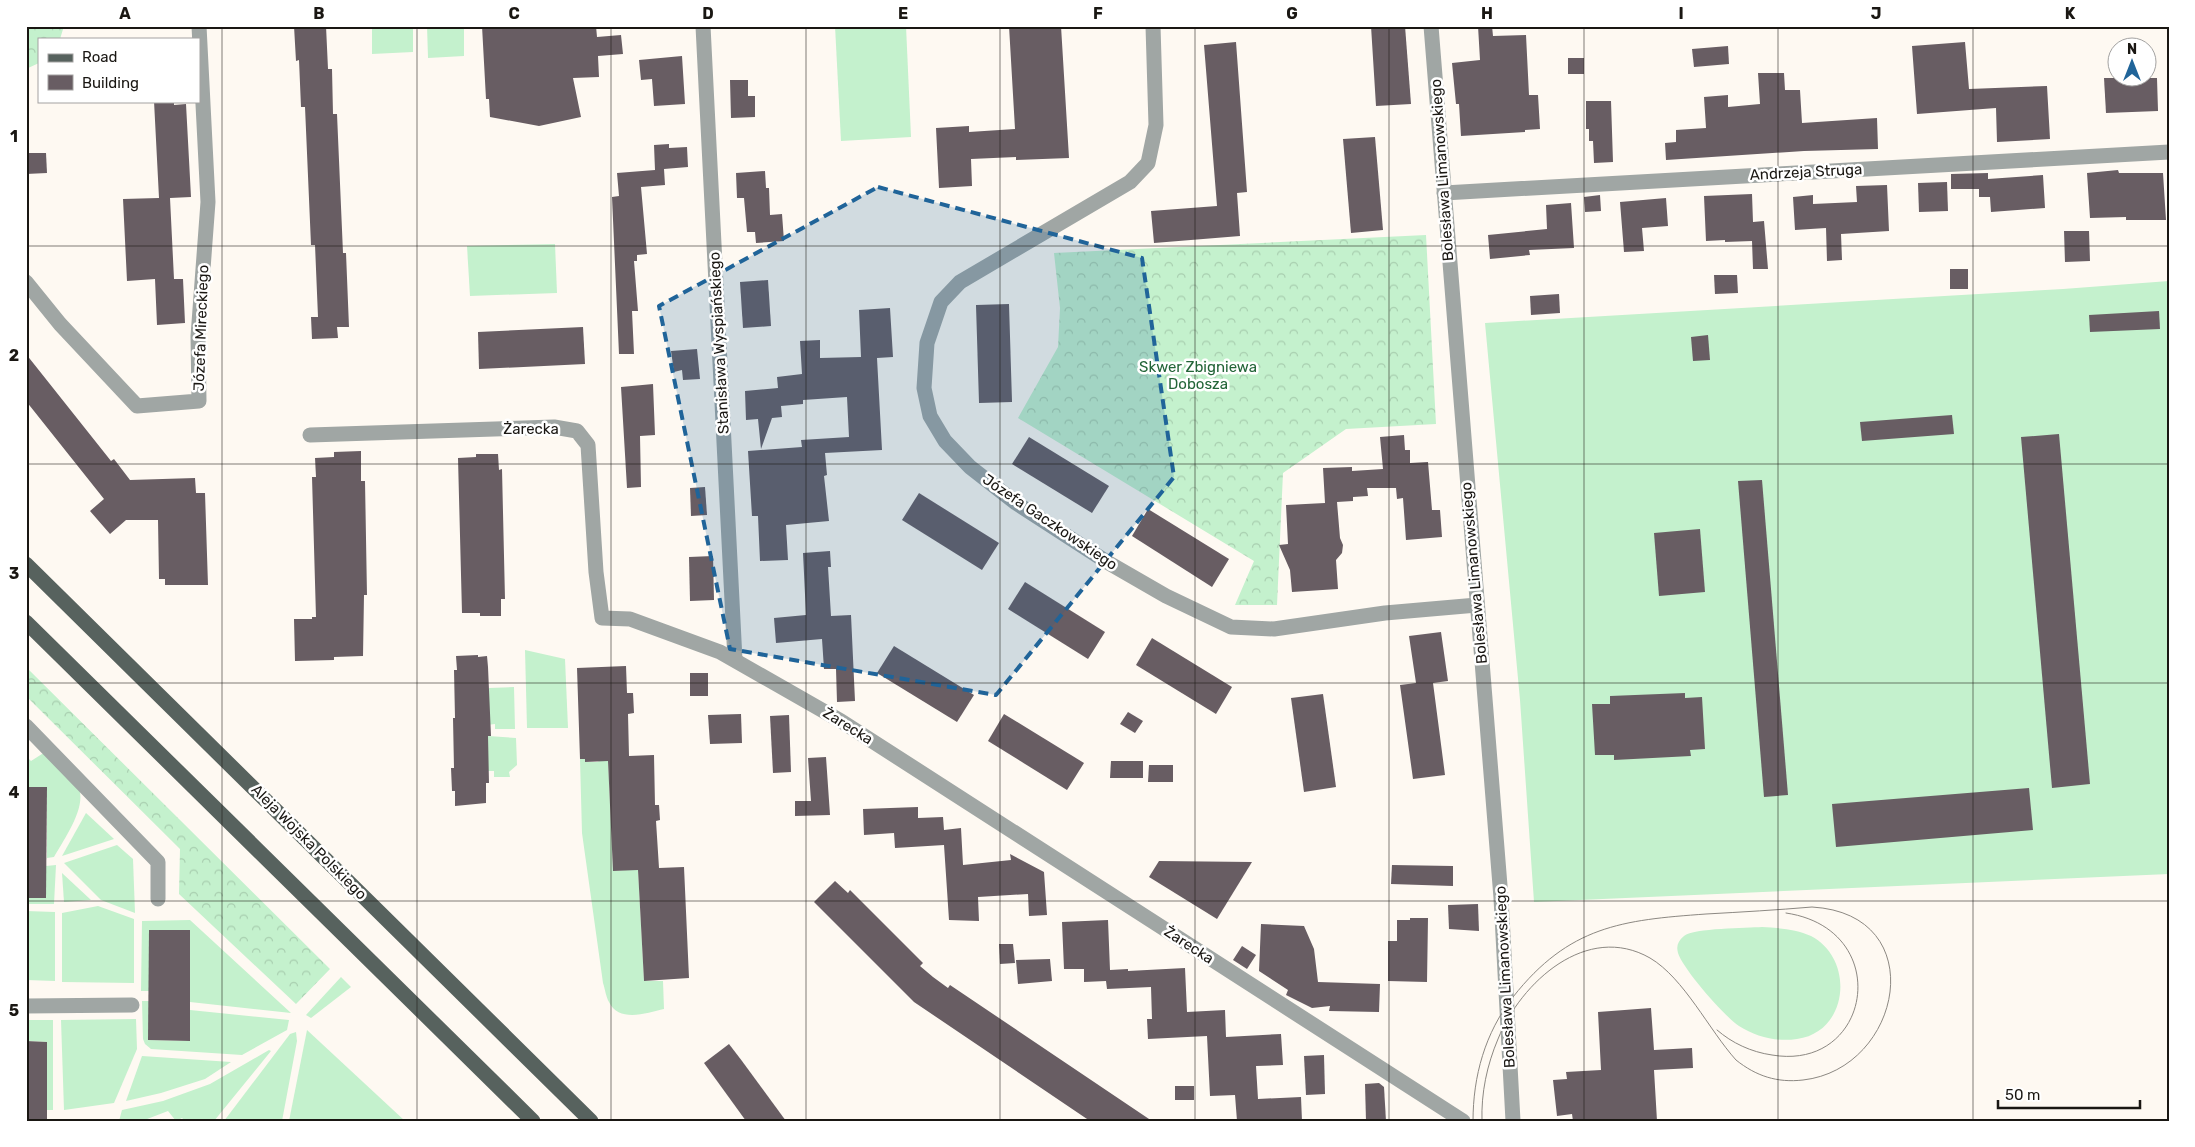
<svg xmlns="http://www.w3.org/2000/svg" width="2195" height="1147" font-family="Rubik,sans-serif">
  <defs>
    <pattern id="forest-crowns" width="20" height="18" patternUnits="userSpaceOnUse" patternTransform="scale(1.25)"><rect width="20" height="18" fill="#c4f1cd"/><path d="M2 6a3 3 0 1 1 6 0M12 15a3 3 0 1 1 6 0" fill="none" stroke="#a8ceaf"/></pattern>
  </defs>
  <rect width="100%" height="100%" fill="#fef9f2"/>
  <g fill="#c4f1cd">
    <path d="M372 26H413V52L372 54Z"/>
    <path d="M427 26H464V56L428 58Z"/>
    <path d="M835 26H906L911 137 841 141Z"/>
    <path d="M555 244 557 293 470 296 467 246Z"/>
    <path d="M2169 281V874L1534 902 1520 700 1485 323 2063 289Z"/>
    <path d="M525 650 565 659 568 728H527Z"/>
    <path d="M514 687 515 729H495V724L487 725 489 688Z"/>
    <path d="M488 736 516 738 517 765 509 772 510 777H494V771H486Z"/>
    <path d="M42 754H46C55 763 68 773 76 783 91 802 64 839 54 857L47 858V787H26V756L31 761Z"/>
    <path d="M608 757 613 871 638 869 644 981H663L664 1009C647 1013 619 1023 609 1002 606 997 605 989 603 983L582 833 580 759H585V762H597Z"/>
    <path d="M86 813 114 839 62 856Z"/>
    <path d="M117 845 133 859 135 913 101 900 64 863Z"/>
    <path d="M56 865 54 904H26V898H46V866Z"/>
    <path d="M62 873 91 900 64 902Z"/>
    <path d="M98 906 134 919V983L62 982V913Z"/>
    <path d="M26 911 55 912V981L26 980Z"/>
    <path d="M190 920 291 1013 190 1002V930H149V991H141L142 921Z"/>
    <path d="M1762 927C1779 928 1796 929 1811 936 1855 959 1849 1032 1797 1039 1777 1042 1756 1037 1739 1026 1724 1016 1683 969 1678 953 1676 946 1678 941 1684 936 1694 928 1747 928 1762 927Z"/>
    <path d="M341 977 351 987 311 1018 306 1015Z"/>
    <path d="M142 1001H149V1040L190 1041V1010L289 1020 287 1030 242 1055 151 1049 145 1044 143 1039Z"/>
    <path d="M136 1019 137 1049 114 1103 64 1110 61 1020Z"/>
    <path d="M26 1020H53V1110H47V1042L26 1041Z"/>
    <path d="M307 1030 405 1121H289Z"/>
    <path d="M296 1032 297 1041 282 1121H224L290 1034Z"/>
    <path d="M269 1050 271 1051 214 1121H185L182 1118 176 1121 168 1111 142 1121H119L122 1110 163 1101 210 1084Z"/>
    <path d="M142 1056 231 1062 205 1079 161 1093 126 1101Z"/>
  </g>
  <g fill="url(#forest-crowns)">
    <path d="M26 26H64L60 39H39V63L26 69Z"/>
    <path d="M1426 235 1436 424 1346 429 1283 473 1277 605H1235L1254 561 1018 418 1058 347 1060 308 1054 253Z"/>
    <path d="M26 667 330 969 296 1004 179 894 180 849 26 696Z"/>
  </g>
  <g fill="#685d63">
    <path d="M294 26H326L328 69H332L333 114H337L343 253H346L349 327H337L338 338 312 339 311 317H318L315 245H311L305 107H301L299 60 296 61Z"/>
    <path d="M482 26H596L597 37 621 35 623 54 598 56 599 77 573 78 581 117 539 126 490 117 489 99H486Z"/>
    <path d="M1009 26H1061L1069 158 1016 160V157L971 159 972 186 939 188 936 128 969 126V132L1015 129Z"/>
    <path d="M1371 26H1405L1411 104 1376 106Z"/>
    <path d="M1478 26H1492L1493 36 1526 35 1529 95H1538L1540 129 1525 130V132L1461 136 1459 104H1456L1452 63 1480 60Z"/>
    <path d="M1236 42 1247 192 1237 193 1240 236 1154 243 1151 211 1217 206 1204 45Z"/>
    <path d="M1965 42 1969 89 2047 86 2050 139 1997 142 1996 108 1917 114 1912 46Z"/>
    <path d="M1728 46 1729 64 1694 67 1692 49Z"/>
    <path d="M682 56 685 104 654 106 652 79 641 80 639 60Z"/>
    <rect x="1568" y="58" width="16" height="16"/>
    <path d="M1758 73H1784L1785 90H1800L1802 123 1877 118 1878 149 1804 151 1666 160 1665 143 1676 142V130L1706 128 1704 97 1728 95V107L1760 104Z"/>
    <path d="M2104 78H2157L2158 111 2106 113Z"/>
    <path d="M730 80H748V96H755V117L731 118Z"/>
    <path d="M154 101H174V105L186 104 191 197 170 198 174 279H183L185 323 157 325 155 279 127 281 123 199 159 198Z"/>
    <path d="M1586 101H1611L1613 162 1594 163 1593 141H1589V129H1586Z"/>
    <path d="M1375 137 1383 230 1351 233 1343 139Z"/>
    <path d="M669 144V148L687 147 688 167 664 169 665 185 641 187 647 254 637 255V261H634L638 311H632L634 354H619L612 197 619 196 617 173 655 170 654 145Z"/>
    <path d="M26 153H46L47 173 26 174Z"/>
    <path d="M2118 170 2119 173H2163L2166 220H2126V217L2090 218 2087 173Z"/>
    <path d="M765 171 766 188H769L770 215 782 214 784 241 756 243 755 232H747L744 198H737L736 173Z"/>
    <path d="M1988 173V179L2043 175 2045 208 1991 212 1990 197H1979V189H1951V174Z"/>
    <path d="M1947 182 1948 211 1919 212 1918 183Z"/>
    <path d="M1887 185 1889 231 1841 234 1842 260 1827 261 1826 228 1795 230 1793 197 1813 195V204L1857 202 1856 186Z"/>
    <path d="M1752 194 1753 222 1764 221 1768 269H1753L1752 241 1725 242V240L1706 241 1704 196Z"/>
    <path d="M1600 195 1601 211 1585 212 1584 197Z"/>
    <path d="M1666 198 1668 226 1642 228 1644 251 1624 252 1620 202Z"/>
    <path d="M1571 203 1574 248 1529 250 1530 255 1490 259 1488 235 1547 229 1546 205Z"/>
    <path d="M2064 231H2089L2090 261 2065 262Z"/>
    <rect x="1950" y="269" width="18" height="20"/>
    <path d="M1714 275H1737L1738 293 1715 294Z"/>
    <path d="M768 280 771 326 743 328 740 282Z"/>
    <path d="M1559 294 1560 313 1531 315 1530 296Z"/>
    <path d="M1009 304 1012 402 979 403 976 305Z"/>
    <path d="M890 308 893 357 877 358 882 450 825 453 827 475 824 476 829 521 786 525 788 560 760 561 758 516H752L748 451 802 447 801 440 849 437 847 397 803 400V404L781 406 782 417 772 418 761 449 758 419 746 420 745 391 778 388 777 377 802 374 800 341 820 340V358L861 357 859 310Z"/>
    <path d="M2159 311 2160 329 2090 332 2089 315Z"/>
    <path d="M583 327 585 364 479 369 478 332Z"/>
    <path d="M1708 335 1710 360 1693 361 1691 337Z"/>
    <path d="M697 349 700 379 683 380 682 370 674 372 671 351Z"/>
    <path d="M26 354 111 461 114 459 130 480 195 478 196 493H205L208 585H165V579H159L158 520H126L110 534 90 511 104 499 26 401Z"/>
    <path d="M653 384 655 435 640 436 641 487 627 488 621 387Z"/>
    <path d="M1952 415 1954 434 1862 441 1860 422Z"/>
    <path d="M2059 434 2090 784 2052 788 2021 437Z"/>
    <path d="M1404 435 1405 450H1410V463L1428 462 1432 510H1440L1442 537 1406 540 1403 498 1397 499 1396 488H1367L1368 496 1353 497V501L1337 502 1340 538 1343 545 1342 553 1336 560 1338 589 1292 592 1290 570 1279 545 1288 544 1286 505 1325 503 1323 468 1352 467V471L1383 469 1380 437Z"/>
    <path d="M1029 437 1109 486 1092 513 1012 464Z"/>
    <path d="M361 451V481H365L367 595H364L363 656 334 657V660L295 661 294 619H312V617H316L312 477H316L315 458 334 457V452Z"/>
    <path d="M476 454H498L499 470 502 469 505 599H501V616H480V613H462L458 458 476 457Z"/>
    <path d="M1762 480 1788 795 1764 797 1738 481Z"/>
    <path d="M705 487 707 515 691 516 690 488Z"/>
    <path d="M919 493 999 543 982 570 902 520Z"/>
    <path d="M1148 509 1229 559 1212 587 1132 536Z"/>
    <path d="M1700 529 1705 592 1659 596 1654 533Z"/>
    <path d="M830 551 831 567H828L831 616 851 615 855 701 837 702 836 669H824L822 639 776 643 774 618 806 615 803 553Z"/>
    <path d="M713 556 714 600 690 601 689 557Z"/>
    <path d="M1025 582 1105 632 1088 659 1008 609Z"/>
    <path d="M1441 632 1448 681 1433 683 1445 775 1413 779 1400 685 1416 683 1409 636Z"/>
    <path d="M1152 638 1232 687 1216 714 1136 665Z"/>
    <path d="M894 646 974 695 957 722 877 673Z"/>
    <path d="M478 655V657L487 656 488 667 491 736H488L489 783H486V803L455 806V791H452L451 768H454L453 718H455L454 670H457L456 656Z"/>
    <path d="M626 666 627 693H633L634 713 628 714 629 756 654 755 655 805H659L660 820 656 821 659 868 684 867 689 978 644 981 638 870 613 871 608 761 585 762V759H580L577 668Z"/>
    <rect x="690" y="673" width="18" height="23"/>
    <path d="M1685 693V698L1702 697 1705 749 1690 750 1691 756 1614 760V755H1595L1592 704H1610V696Z"/>
    <path d="M1323 694 1336 787 1304 792 1291 698Z"/>
    <path d="M1128 712 1143 721 1135 733 1120 724Z"/>
    <path d="M741 714 742 743 710 744 708 715Z"/>
    <path d="M1004 714 1084 763 1067 790 988 741Z"/>
    <path d="M789 715 791 772 773 773 770 716Z"/>
    <path d="M826 757 830 815 795 816V801H811L808 758Z"/>
    <path d="M1111 761H1143V778H1110Z"/>
    <path d="M1149 765H1173V782H1148Z"/>
    <path d="M26 787H47L46 898H26Z"/>
    <path d="M2029 788 2033 830 1836 847 1832 804Z"/>
    <path d="M918 807V818L943 817 944 830 961 828 963 865 1011 860 1010 854 1044 872 1047 915 1029 916 1028 894 978 897 979 921 949 920 944 845 895 848 894 833 864 835 863 809Z"/>
    <path d="M1159 861 1252 862 1217 919 1149 877Z"/>
    <path d="M1392 865 1453 866V886L1391 884Z"/>
    <path d="M835 881 848 893 850 890 923 963 920 966 933 977 948 988 950 985 1152 1121H1090L914 1002 814 902Z"/>
    <path d="M1478 904 1479 931 1449 929 1448 905Z"/>
    <path d="M1410 918H1428L1427 982 1388 981V941H1397V920H1410Z"/>
    <path d="M1108 920 1110 970 1128 969V971L1185 968 1187 1012 1225 1010 1226 1037 1281 1034 1283 1065 1256 1066 1258 1099 1301 1097 1302 1121H1237L1235 1095 1210 1096 1207 1036 1148 1039 1147 1019H1152L1151 987 1107 989 1106 981 1084 982V969H1064L1062 922Z"/>
    <path d="M1261 924 1304 926 1314 949 1318 982 1380 984 1379 1012 1329 1011 1330 1006 1312 1008 1286 995 1288 990 1259 971Z"/>
    <path d="M149 930H190V1041L148 1040Z"/>
    <path d="M999 944H1013L1015 963 1000 964Z"/>
    <path d="M1242 946 1256 955 1247 969 1233 960Z"/>
    <path d="M1050 959 1052 981 1018 984 1016 960Z"/>
    <path d="M1651 1008 1654 1050 1692 1048 1693 1068 1654 1070 1657 1121H1573L1572 1114 1557 1116 1553 1080 1567 1079 1566 1072 1601 1070 1598 1012Z"/>
    <path d="M26 1041 47 1042V1121H26Z"/>
    <path d="M729 1044 742 1061 786 1121H746L704 1063Z"/>
    <path d="M1324 1055 1325 1094 1306 1095 1304 1056Z"/>
    <path d="M1379 1083 1384 1087 1386 1121H1366L1365 1084Z"/>
    <rect x="1175" y="1086" width="19" height="14"/>
  </g>
  <g fill="none" stroke-linecap="round" stroke-linejoin="round">
    <g stroke="#a0a6a4" stroke-width="15">
      <path d="M703 26 735 660"/>
      <path d="M1153 26 1156 125 1148 163 1130 182 960 282 941 302 927 343 924 388 930 416 945 441 970 467 1016 503 1107 562 1166 596 1231 627 1274 629 1385 613 1477 605"/>
      <path d="M1431 26 1501 898 1513 1121"/>
      <path d="M1444 193 2169 152"/>
      <path d="M26 282 60 324 137 406 199 401 198 336 208 202 199 26"/>
      <path d="M310 435 554 427 577 431 588 445 596 572 602 618 630 619 720 652 841 721 1463 1121"/>
      <path d="M26 726 158 862V899"/>
      <path d="M26 1006 132 1005"/>
    </g>
    <g stroke="#57625e" stroke-width="15">
      <path d="M26 564 591 1121"/>
      <path d="M26 622 533 1121"/>
    </g>
    <g stroke="#8c8882" stroke-width="1">
      <path d="M1717 1030C1732 1043 1751 1052 1772 1055 1872 1072 1895 929 1786 913"/>
      <path d="M1473 1121C1473 1076 1485 1033 1513 997 1569 926 1622 920 1706 914 1742 912 1777 910 1812 907 1933 914 1902 1069 1803 1080 1777 1083 1756 1076 1736 1060 1709 1030 1684 978 1650 958 1587 922 1521 982 1498 1039 1487 1065 1481 1093 1482 1121"/>
    </g>
  </g>
  <path fill="#206499" fill-opacity="0.2" stroke="#206499" stroke-width="4" stroke-dasharray="10 6" stroke-linejoin="round" d="M878 187 1142 258 1174 477 996 695 730 649 659 306Z"/>
  <path fill="none" stroke="#1a1713" stroke-width="1" stroke-opacity="0.55" d="M222 26V1121M417 26V1121M611 26V1121M806 26V1121M1000 26V1121M1195 26V1121M1389 26V1121M1584 26V1121M1778 26V1121M1973 26V1121M26 246H2169M26 464H2169M26 683H2169M26 901H2169"/>
  <g text-anchor="middle" stroke-width="5" stroke-linejoin="round" paint-order="stroke">
    <g font-size="15" fill="#1a1713" stroke="#fff">
      <text transform="translate(1442 170) rotate(-94)" y="5">Bolesława Limanowskiego</text>
      <text transform="translate(1806 172) rotate(-3)" y="5">Andrzeja Struga</text>
      <text transform="translate(201 328) rotate(-88)" y="5">Józefa Mireckiego</text>
      <text transform="translate(719 343) rotate(-93)" y="5">Stanisława Wyspiańskiego</text>
      <text x="531" y="434">Żarecka</text>
      <text transform="translate(1050 522) rotate(34)" y="5">Józefa Gaczkowskiego</text>
      <text transform="translate(1474 573) rotate(-95)" y="5">Bolesława Limanowskiego</text>
      <text transform="translate(848 726) rotate(32)" y="5">Żarecka</text>
      <text transform="translate(309 842) rotate(45)" y="5">Aleja Wojska Polskiego</text>
      <text transform="translate(1189 945) rotate(33)" y="5">Żarecka</text>
      <text transform="translate(1505 977) rotate(-93)" y="5">Bolesława Limanowskiego</text>
    </g>
    <g font-size="15" fill="#236538" stroke="#fff">
      <text x="1198" y="372">Skwer Zbigniewa<tspan x="1198" dy="17">Dobosza</tspan></text>
    </g>
  </g>
  <rect width="2195" height="1147" fill="none" stroke="#ffffff" stroke-width="55"/>
  <rect x="38" y="38" width="162" height="65" fill="#ffffff" stroke="#a3a2a1"/>
  <rect x="48" y="54" width="25" height="8" fill="#57625e" stroke="#a3a2a1"/>
  <text x="82" y="62" font-size="15" fill="#1a1713">Road</text>
  <rect x="48" y="75" width="25" height="15" fill="#685d63" stroke="#a3a2a1"/>
  <text x="82" y="88" font-size="15" fill="#1a1713">Building</text>
  <g transform="translate(2132 62)"><circle r="24" fill="#ffffff" stroke="#a3a2a1"/>
  <path d="M0-4L9 19L0 12L-9 19Z" fill="#206499"/>
  <text y="-8" font-size="14" font-weight="bold" text-anchor="middle" fill="#1a1713">N</text>
  </g>
  <path d="M1998 1100v8h142v-8" fill="none" stroke="#1a1713" stroke-width="2.5"/>
  <text x="2005" y="1100" font-size="15" fill="#1a1713" stroke="#ffffff" stroke-width="4" paint-order="stroke">50 m</text>
  <rect x="28" y="28" width="2140" height="1092" fill="none" stroke="#1a1713" stroke-width="2"/>
  <g font-size="16" text-anchor="middle" font-weight="bold" fill="#1a1713">
    <text x="125" y="19">A</text>
    <text x="319" y="19">B</text>
    <text x="514" y="19">C</text>
    <text x="708" y="19">D</text>
    <text x="903" y="19">E</text>
    <text x="1098" y="19">F</text>
    <text x="1292" y="19">G</text>
    <text x="1487" y="19">H</text>
    <text x="1681" y="19">I</text>
    <text x="1876" y="19">J</text>
    <text x="2070" y="19">K</text>
    <text x="14" y="142">1</text>
    <text x="14" y="361">2</text>
    <text x="14" y="579">3</text>
    <text x="14" y="798">4</text>
    <text x="14" y="1016">5</text>
  </g>
</svg>
